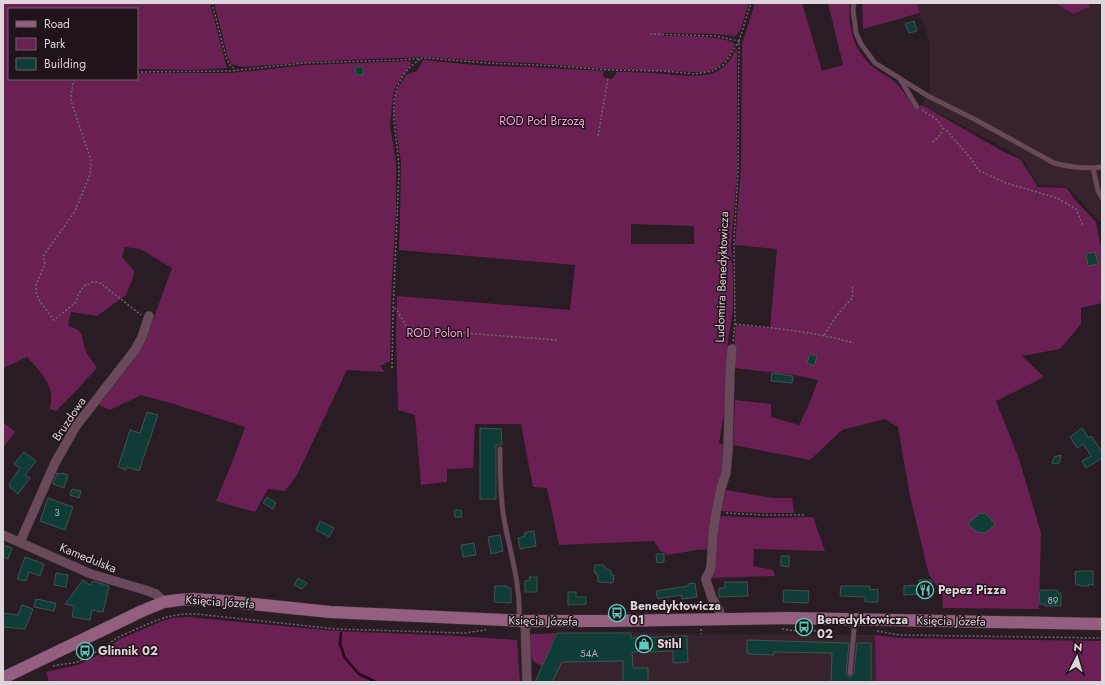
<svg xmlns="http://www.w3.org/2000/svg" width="1105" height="685" font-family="Jost,sans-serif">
  <rect width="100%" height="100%" fill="#291c24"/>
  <g fill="#36232e">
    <path d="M916 3H1055L1073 14 1090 7 1088 3H1102V221H1099L1068 187 1038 185 1022 158 922 104 930 91V43Z"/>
    <path d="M633 632 683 634 875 635 876 682H534L557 633Z"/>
  </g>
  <g fill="#6b2053" fill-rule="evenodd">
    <path d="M3 3H210L227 68 194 70 137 69V9H9V79H137V73H229L251 71 306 65 410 61 411 64 402 76 395 88 393 96 390 125 396 162V212L391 298 390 361 380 366 385 372 347 370 297 475 285 491 268 489 255 512 216 501 235 455 245 427 174 404 141 395 110 410 97 404 145 342 172 268 140 249 125 247 122 257 134 271 133 278 126 295 97 316 71 312 68 326C86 332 80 334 85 349 87 355 94 362 97 368L75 392 56 411 50 409C50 404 52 398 51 394 49 379 37 368 27 357L3 368Z"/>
    <path d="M214 3H749L740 31 735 36 713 34 662 33 663 36C679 36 723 35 735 44 731 54 722 67 711 70 705 72 700 72 694 72L610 69 532 63 498 62 426 57 322 61 243 67 231 64 228 58Z"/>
    <path d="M755 3H802L822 71 843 65 828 3H850C848 29 853 49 873 67 880 73 889 76 896 83 903 90 910 101 916 109L922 105 1004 152 1020 159 1038 187 1067 188 1075 200 1096 222 1102 253V303L1081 308V324L1060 349 1022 356 1044 377 996 401 1019 459 1041 533 1039 609 943 608 942 593 929 575 910 496 898 427 885 419 842 430 810 460 733 445 735 400 771 404V417L799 425 810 402 818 380 795 375 734 368 732 367 736 325 770 328 777 249 735 245 741 167 742 44Z"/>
    <path d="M862 3H916L920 13 863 29Z"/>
    <path d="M1055 3H1088L1090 7 1073 14Z"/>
    <path d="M736 49H737V174L731 246 733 277V309L728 340 725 405 719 443 725 445 726 448 710 549 696 550 668 555 660 551 654 541 559 545 547 488 533 487 521 424H475L473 468 447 469V482L421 485 415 415 398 410 396 335 397 296 570 310 575 265 399 250 400 216 401 163 394 113 396 93 400 84 406 75 417 71 423 60 486 66 529 67 604 71 603 77 612 79 617 72C628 72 640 72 651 73 669 74 700 79 716 72 725 68 732 58 736 49ZM631 224 694 226V244H631Z"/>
    <path d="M3 422 15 432 3 448Z"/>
    <path d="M726 490 773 498H792L794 513H761L721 511Z"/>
    <path d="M719 516 762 518 813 517 825 551 754 549 753 566 773 570 775 576 708 578Z"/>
    <path d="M188 617 336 631 457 636 517 640 520 682H49L46 672 78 665 102 653 118 640 162 621 172 618Z"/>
    <path d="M556 633 542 666 533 661C530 653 529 642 531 634H541Z"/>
    <path d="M875 635 899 638 1102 641V682H876Z"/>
  </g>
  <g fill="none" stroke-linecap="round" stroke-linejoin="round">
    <path stroke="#25011a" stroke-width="2.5" d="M341 633 340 644 345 658 359 674 376 682"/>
  </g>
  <g fill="#103c37" stroke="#405350">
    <path d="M914 21 917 31 909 33 905 24Z"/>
    <path d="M355 67H363V75H356Z"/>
    <path d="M1095 252 1098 264 1088 266 1086 254Z"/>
    <path d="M810 354 817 356 814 366 807 363Z"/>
    <path d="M772 373 793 376 792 383 771 381Z"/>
    <path d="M147 412 158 415 139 471 127 467 126 470 118 467 130 430 140 433Z"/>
    <path d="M480 428 501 429 502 445H496V499H480Z"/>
    <path d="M1082 428 1089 438 1091 436 1102 452V458L1086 468 1082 461 1091 456 1083 444 1077 448 1070 437Z"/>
    <path d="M24 452 36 461 25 475 30 478 18 494 9 486 10 484H9L20 468 14 464Z"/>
    <path d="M1061 455 1060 462 1057 464 1052 463 1054 457Z"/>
    <path d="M57 473 61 474 62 473 68 475 64 488 53 484Z"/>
    <path d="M72 489 81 491 79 498 70 495Z"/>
    <path d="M267 497 276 503 273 509 263 503Z"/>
    <path d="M48 498 73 507 65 530 40 521Z"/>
    <path d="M454 510H461L462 517H455Z"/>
    <path d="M980 513 982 514 985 513 995 524 988 531 984 533 977 532 968 524Z"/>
    <path d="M320 521 334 528 329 537 316 530Z"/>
    <path d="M534 531 536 546 520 549 518 538 525 536 524 533H527V532Z"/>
    <path d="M500 535 503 551 491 554 488 537Z"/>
    <path d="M474 543 476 555 463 557 461 545Z"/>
    <path d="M3 545 12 548 8 559 3 557Z"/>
    <path d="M656 554H664V562L657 563Z"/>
    <path d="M781 556H789V567L781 566Z"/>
    <path d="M25 557 44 564 40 576 29 572 26 581 17 579Z"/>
    <path d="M595 565H604L605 568 611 571V575H614L613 583 598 582V575H596V572H594Z"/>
    <path d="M1080 571H1093V585L1088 584 1089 586H1080V585H1076L1075 572Z"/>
    <path d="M56 573 68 575 66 587 54 585Z"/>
    <path d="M529 577H537V592H525V581L530 580Z"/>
    <path d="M298 578 307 583 302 589 294 585Z"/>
    <path d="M83 580 90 585 93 581 109 586 103 612 92 610 90 620 72 617 74 606 65 604Z"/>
    <path d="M919 580H931L932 594 920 595V594L904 595V586L919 585Z"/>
    <path d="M725 582H747L748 596 719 597V588H725Z"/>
    <path d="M695 583 697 597 682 599 681 595 658 599 656 591 688 586V584Z"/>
    <path d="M495 586H507V588H511V603L494 602Z"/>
    <path d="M841 586H870V590L878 589V602H865V597L840 596Z"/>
    <path d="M784 590 809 591 808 603 783 602Z"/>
    <path d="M1040 590H1057L1058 593H1061V606H1045V604H1039Z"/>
    <path d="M568 592H576V597H586V604L568 605Z"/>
    <path d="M36 599 56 603 54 611 34 607Z"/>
    <path d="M22 605 33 609 25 629 3 627V613L18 615Z"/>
    <path d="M557 633H631V638L687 636 688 662 673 663V651L651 652V651L632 652 633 668H648V682H623V661L562 662 552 682H535Z"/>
    <path d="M747 640 849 643 846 673 848 676 850 677 853 675 854 673 857 643H871V682H831L832 653 774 652V655L747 654Z"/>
  </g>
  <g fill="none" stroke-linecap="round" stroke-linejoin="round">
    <g stroke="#42363d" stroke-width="5.5">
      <g id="lane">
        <path d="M854 3 853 10 856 33 861 44 875 63 928 96 976 120 1054 163C1069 167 1086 169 1102 167"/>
        <path d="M900 79 917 107"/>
        <path d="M1093 168 1098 191 1102 198"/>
        <path d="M500 449C500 472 500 496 504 519 510 552 521 586 519 619"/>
        <path d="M850 673 855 619"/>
      </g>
    </g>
    <g stroke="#42363d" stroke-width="10">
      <g id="street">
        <path d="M3 535 91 574 145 590 156 594 164 602"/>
        <path d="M20 542 55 463 76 426 135 350 142 337 149 316"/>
        <path d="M721 619 719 610 712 598 706 580V578L710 571 711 566 713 533 716 513 721 488 726 473 728 450 730 372 732 349"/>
        <path d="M525 621 527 682"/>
      </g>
    </g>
    <g stroke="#42363d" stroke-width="13">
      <path id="secondary" d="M3 678 142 611 164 602 178 600 192 599 224 601 330 612 525 621H605L791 618 1102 624"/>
    </g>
    <g stroke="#71666c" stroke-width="1.5" stroke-dasharray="2 2" stroke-linecap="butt">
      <path d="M212 3 226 57 229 64 236 70"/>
      <path d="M650 34 715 36 739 41"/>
      <path d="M137 72 230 71 304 63 399 60 427 58 486 63 558 66 609 70 663 71 695 74 712 71 723 65 727 60 739 41"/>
      <path d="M74 79 71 94V101L91 160 90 175 74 213 43 256 45 264 36 285V292L39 300 54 320 76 302 78 295 84 286 93 282H98L103 285 141 315"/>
      <path d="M922 110 936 119 943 128 941 134 933 142"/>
      <path d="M943 128 948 132 972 160 978 170 1006 183 1057 198 1076 209 1083 226"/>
      <path d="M598 136 608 78"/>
      <path d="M394 308 397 310 406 326 410 329 557 340"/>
      <path d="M735 324C775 328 815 332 854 343"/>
      <path d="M824 335 837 315 852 298 853 290 852 285"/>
      <path d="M733 341 735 324 734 239 738 172 739 41 751 3"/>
      <path d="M392 368 393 313 399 171C399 137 382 97 409 68 412 65 417 62 421 58"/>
      <path d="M726 513 764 515H806"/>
      <path d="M701 629V634"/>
      <path d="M782 629C794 631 810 633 822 629"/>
      <path d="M877 631 899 635 1102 638"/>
      <path d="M53 666C60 664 71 664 77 662 91 656 102 648 114 640 120 636 128 633 134 630 157 620 171 613 196 614L336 629 464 633 486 630"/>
    </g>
    <use href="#lane" stroke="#6b495d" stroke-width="4.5"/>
    <use href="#street" stroke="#6b495d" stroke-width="9"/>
    <use href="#secondary" stroke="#945e7f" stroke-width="12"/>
  </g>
  <defs>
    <g id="restaurant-ring" transform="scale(0.9)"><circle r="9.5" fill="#20131b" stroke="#59cebf" stroke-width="1.5"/><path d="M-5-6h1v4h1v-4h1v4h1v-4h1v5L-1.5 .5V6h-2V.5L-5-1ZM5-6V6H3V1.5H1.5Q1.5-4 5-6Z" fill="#59cebf"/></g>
    <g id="bus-ring" transform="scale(0.9)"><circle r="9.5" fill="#20131b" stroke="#59cebf" stroke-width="1.5"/><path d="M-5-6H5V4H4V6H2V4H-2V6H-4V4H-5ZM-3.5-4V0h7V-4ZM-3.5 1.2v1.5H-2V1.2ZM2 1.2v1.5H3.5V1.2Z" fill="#59cebf"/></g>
    <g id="shop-ring" transform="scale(0.9)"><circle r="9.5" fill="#20131b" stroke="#59cebf" stroke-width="1.5"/><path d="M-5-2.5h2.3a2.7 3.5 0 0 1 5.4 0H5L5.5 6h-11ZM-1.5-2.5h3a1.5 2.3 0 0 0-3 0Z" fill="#59cebf"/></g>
  </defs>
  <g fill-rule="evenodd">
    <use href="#restaurant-ring" x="925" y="590"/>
    <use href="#bus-ring" x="617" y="613"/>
    <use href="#bus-ring" x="804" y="627"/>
    <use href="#shop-ring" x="644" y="644"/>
    <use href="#bus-ring" x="85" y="651"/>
  </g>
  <g text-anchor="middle" stroke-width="3" stroke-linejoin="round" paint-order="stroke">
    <g font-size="10" fill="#aaafb1">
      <text x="57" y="516">3</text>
      <text x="1053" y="604">89</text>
      <text x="589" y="657">54A</text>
    </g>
    <g font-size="12" fill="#f9a2d7" stroke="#20131b">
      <text x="542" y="125">ROD Pod Brzozą</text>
      <text x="438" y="337">ROD Polon I</text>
    </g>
    <g font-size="12" fill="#ded5da" stroke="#20131b">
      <text transform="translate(722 277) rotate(-88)" y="4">Ludomira Benedyktowicza</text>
      <text transform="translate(69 419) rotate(-56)" y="4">Bruzdowa</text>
      <text transform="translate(88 558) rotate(22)" y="4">Kamedulska</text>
      <text transform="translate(220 602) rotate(4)" y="4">Księcia Józefa</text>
      <text transform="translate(543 621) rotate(1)" y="4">Księcia Józefa</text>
      <text transform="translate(951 621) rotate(1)" y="4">Księcia Józefa</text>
    </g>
    <g font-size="12" font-weight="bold" fill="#ded5da" stroke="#20131b" text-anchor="start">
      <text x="938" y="594">Pepez Pizza</text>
      <text x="630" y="610">Benedyktowicza<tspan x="630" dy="14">01</tspan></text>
      <text x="817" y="624">Benedyktowicza<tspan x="817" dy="14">02</tspan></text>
      <text x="657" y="648">Stihl</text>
      <text x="98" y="655">Glinnik 02</text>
    </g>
  </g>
  <rect width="1105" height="685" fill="none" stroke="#ded5da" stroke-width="8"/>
  <rect x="8" y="8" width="130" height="72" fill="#20131b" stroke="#6c6167"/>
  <rect x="16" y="21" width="20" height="6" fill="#945e7f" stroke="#6c6167"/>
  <text x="44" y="28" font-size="12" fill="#ded5da">Road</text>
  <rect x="16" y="38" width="20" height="12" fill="#6b2053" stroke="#6c6167"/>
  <text x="44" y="48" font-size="12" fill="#ded5da">Park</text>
  <rect x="16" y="58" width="20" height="12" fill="#103c37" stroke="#6c6167"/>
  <text x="44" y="68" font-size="12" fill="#ded5da">Building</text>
  <g transform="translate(1077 657) rotate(5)" stroke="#20131b" stroke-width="3" paint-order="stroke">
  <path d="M0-3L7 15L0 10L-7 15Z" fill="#ded5da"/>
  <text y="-6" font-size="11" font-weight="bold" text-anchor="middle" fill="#ded5da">N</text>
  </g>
</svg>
